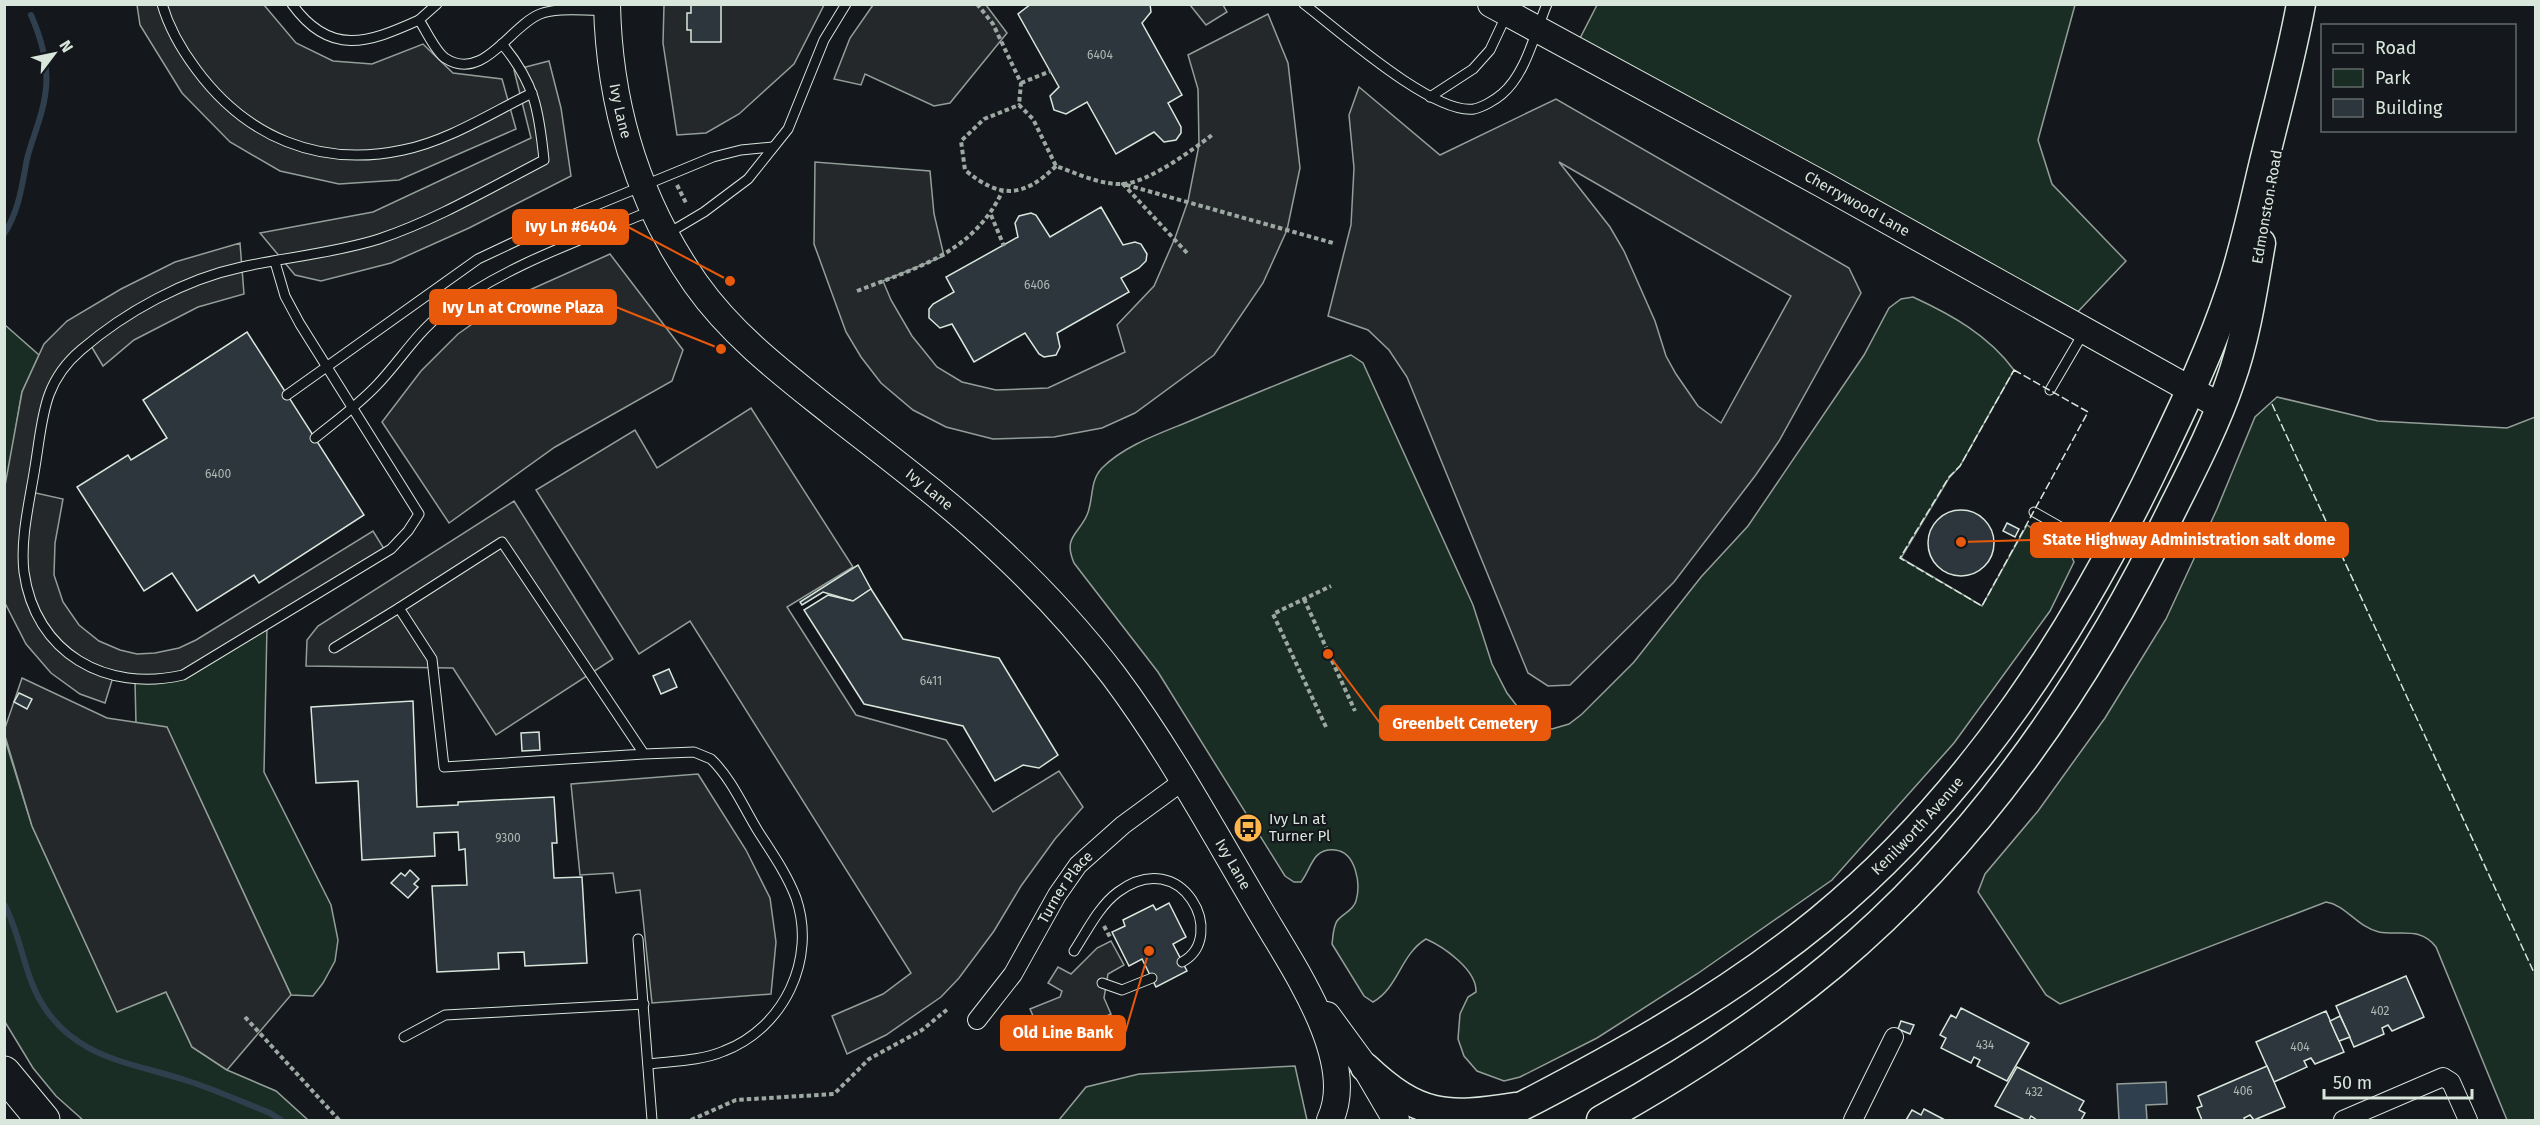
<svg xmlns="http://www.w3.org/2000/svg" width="2540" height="1125" font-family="'Fira Sans',sans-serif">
  <rect width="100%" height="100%" fill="#14181c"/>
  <g fill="#1a2d24" stroke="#939e99" stroke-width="1.5">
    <path d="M1597 5H2075L2038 140 2052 184 2126 261 2069 321 1574 50Z"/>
    <path d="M1913 297C1952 315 1988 335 2014 370L1960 466 1949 478 1901 558 1982 606 2027 525 2071 555 2074 562 2050 611 1954 743 1832 880 1697 974 1597 1038 1520 1077 1504 1081 1477 1071 1464 1056 1458 1039 1460 1014 1468 997 1476 992C1477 970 1444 947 1426 939 1400 955 1399 987 1373 1002L1364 996 1332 944C1333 937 1333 927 1337 921 1343 913 1353 911 1356 901 1361 884 1356 852 1335 850 1312 848 1312 868 1301 882H1294L1285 876 1158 672 1074 563C1063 537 1078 535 1087 515 1094 499 1089 482 1102 468 1125 445 1161 433 1190 421 1244 398 1297 376 1351 355L1363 363 1473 605 1492 664 1507 693 1520 710 1542 727 1552 729 1569 724 1582 714 1634 662 1701 577 1748 526 1864 355 1889 308 1901 299Z"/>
    <path d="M5 325 39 355 22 392 5 491Z"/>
    <path d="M2277 397 2378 421 2507 428 2535 417V1120H2507L2436 947C2420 926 2400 936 2379 932 2357 927 2346 905 2326 902L2060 1004 2046 995 1978 892 1985 874 2038 811 2105 718 2166 619 2217 509 2255 417Z"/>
    <path d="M267 626 264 772 331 905 338 940 335 961 323 983 313 996 291 995 167 728 136 724 135 681Z"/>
    <path d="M4 736 32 826 117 1011 166 992 192 1047 227 1070 276 1091 308 1120H83L56 1096 33 1068 5 1022Z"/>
    <path d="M1295 1066 1307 1120H1059L1086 1087 1139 1074Z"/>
  </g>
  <g fill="#24282b" stroke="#939e99" stroke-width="1.5" fill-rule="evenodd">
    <path d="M137 5H264L296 43 333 61 372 64 423 44 453 73 502 79 516 129 399 180 339 184 280 171 230 142 182 93 140 25Z"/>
    <path d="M664 5H824L794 64 739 114 706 133 677 135 663 43Z"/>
    <path d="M873 5H986L1007 33 950 103 934 106 865 74 861 85 834 79 850 38Z"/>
    <path d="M1190 5H1223L1227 12 1206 25Z"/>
    <path d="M1268 14 1288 63 1300 168 1287 230 1263 283 1214 355 1135 413 1102 428 1054 437 993 439 946 427 913 410 881 383 861 357 846 332 814 244 815 162 930 171 934 214 944 256 883 281 891 300 912 336 937 367 962 382 996 390 1048 388 1125 352 1117 325 1154 286 1175 238 1188 201 1199 145 1198 89 1188 55Z"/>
    <path d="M549 61 561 108 571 176 469 228 391 263 321 281 295 275 260 233 373 212 531 138 514 70Z"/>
    <path d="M1359 87 1440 155 1556 99 1849 268 1861 293 1779 441 1755 476 1674 582 1570 685 1548 686 1528 673 1407 377 1389 350 1368 330 1328 316 1351 225 1354 168 1349 115ZM1559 162 1791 296 1721 423 1698 406 1676 374 1666 356 1655 321 1624 251 1610 227Z"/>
    <path d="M240 243 244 294 198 307 134 340 103 366 90 344 52 382 31 492 63 499 55 543 54 575 63 602 79 625 99 641 120 650 137 654 155 653 179 648 196 640 373 531 386 552 183 675 113 677 105 703 80 694 51 673 26 644 5 603 4 491 22 392 44 344 67 321 121 289 175 262Z"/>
    <path d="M610 254 683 350 672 381 555 447 449 523 382 422 421 371 458 334 505 301Z"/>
    <path d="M751 408 853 567 787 607 856 715 946 740 993 812 1059 771 1083 807 1055 839 1021 886 994 931 959 978 941 997 886 1035 847 1054 832 1016 883 994 911 973 690 621 639 654 536 490 635 430 657 468Z"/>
    <path d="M514 501 613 659 496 735 453 668 306 666 307 640 318 626Z"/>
    <path d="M22 678 107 718 167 727 291 995 227 1070 192 1047 166 992 117 1012 32 826 5 736V728Z"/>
    <path d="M698 774 746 850 770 898 776 942 771 994 652 1003 640 890 616 893 613 873 580 875 571 784Z"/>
    <path d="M1111 941 1124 965 1108 974 1104 998 1111 1014 1045 1043 1030 1009 1060 997 1062 991 1048 983 1058 967 1071 974 1097 948Z"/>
  </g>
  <path fill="#2f3f4d" stroke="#939e99" stroke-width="1.5" d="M2166 1082 2167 1104 2146 1105 2147 1120H2119L2117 1084Z"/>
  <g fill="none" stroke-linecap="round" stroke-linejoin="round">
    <g stroke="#2f3f4d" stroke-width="6">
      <path d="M4 234C19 211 22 185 27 159 32 138 42 118 45 96 50 68 42 40 31 15"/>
      <path d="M4 904C21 935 23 971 41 1002 74 1058 129 1062 185 1080 214 1089 242 1102 270 1113L281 1120"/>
    </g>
  </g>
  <g fill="#2c363c" stroke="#d8e6dc" stroke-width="1.5">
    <path d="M691 4H721V42H691V30H687V13H691Z"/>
    <path d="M1031 4H1150L1151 12 1142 23 1182 95 1168 103 1181 127V133L1176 140 1164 142 1154 132 1116 154 1087 102 1066 114 1054 110 1050 96 1059 87 1018 14Z"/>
    <path d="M1101 207 1123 245 1135 242 1141 244 1147 254 1146 261 1139 268 1121 278 1129 292 1057 333 1060 347 1056 355 1044 357 1039 354 1025 333 974 362 952 324 940 328 929 318V309L933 304 954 292 946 277 1018 237 1015 223 1019 216 1031 213 1036 215 1050 237Z"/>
    <path d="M247 332 364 515 259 583 254 575 197 611 172 573 144 591 77 487 128 455 131 460 167 438 143 400Z"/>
    <circle cx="1961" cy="543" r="33"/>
    <path d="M2007 523 2019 529 2015 537 2003 531Z"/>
    <path d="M858 565 871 589 853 601 823 592 802 605 800 602Z"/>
    <path d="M871 589 903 639 999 658 1058 755 1039 768 1023 765 995 781 963 726 864 704 804 610 828 595 853 601Z"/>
    <path d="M669 669 677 687 661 694 653 676Z"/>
    <path d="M19 693 32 699 27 709 14 702Z"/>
    <path d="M413 701 417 807 458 805V802L554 797 557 843H552L554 878 582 877 587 963 525 966 524 952 498 953 499 969 437 972 432 886 467 885 465 849 459 850 458 832 434 833 435 856 362 860 358 781 316 783 311 707Z"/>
    <path d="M539 732 540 750 522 751 521 733Z"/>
    <path d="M410 870 419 879 414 884 418 887 408 898 391 883 401 873 405 876Z"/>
    <path d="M1169 903 1186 937 1173 944 1187 971 1156 987 1142 959 1129 966 1112 932 1125 926 1123 920 1153 905 1156 910Z"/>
    <path d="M2406 976 2424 1017 2392 1031 2388 1025 2382 1028 2384 1034 2354 1047 2336 1006Z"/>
    <path d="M1961 1008 2029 1043 2007 1081 1977 1066 1980 1060 1974 1057 1971 1063 1941 1048 1946 1038 1940 1035 1951 1015 1956 1018Z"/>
    <path d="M2326 1011 2344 1052 2315 1064 2311 1058 2304 1061 2307 1067 2274 1082 2256 1042Z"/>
    <path d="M2340 1016 2350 1037 2339 1041 2330 1021Z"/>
    <path d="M1901 1021 1914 1025 1910 1034 1898 1029Z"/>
    <path d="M2267 1066 2285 1107 2254 1120 2250 1115 2244 1118 2245 1120H2202L2197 1108 2202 1106 2198 1096Z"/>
    <path d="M2017 1067 2084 1101 2079 1110 2085 1113 2081 1120H2037L2031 1116 2029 1120H2025L1995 1106Z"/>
    <path d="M1924 1109 1945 1120H1906L1912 1110 1921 1115Z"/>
  </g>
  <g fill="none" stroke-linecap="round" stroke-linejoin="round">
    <g stroke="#d8e6dc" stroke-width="11">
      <g id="lane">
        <path d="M162 4C169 28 181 49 196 69 246 137 319 168 403 150 448 141 491 113 532 93"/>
        <path d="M292 4C330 57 368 43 419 20"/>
        <path d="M437 4 419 20C426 30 435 51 445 58 483 83 510 26 540 14 558 7 585 11 605 10"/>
        <path d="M1304 4C1338 30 1433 115 1474 109 1483 107 1495 100 1502 94 1526 74 1535 32 1547 4"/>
        <path d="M1430 97 1473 69 1490 50 1506 16"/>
        <path d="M667 234 704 212 748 179 788 129 824 40 846 4"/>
        <path d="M275 262 285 296 300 324 419 514 408 531 391 549 183 675C106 693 35 653 24 572 20 538 30 500 35 467 43 419 42 383 81 350 125 312 185 279 242 267 287 257 335 253 379 239 436 220 490 188 544 160 539 111 535 83 502 44"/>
        <path d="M2050 390 2084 332"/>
        <path d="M287 395 478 259 565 218 713 157 741 150 773 147"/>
        <path d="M315 438C336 421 358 405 377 385 399 362 416 334 441 314 503 266 581 240 653 210"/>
        <path d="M2034 512 2108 554"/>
        <path d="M334 648 399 608"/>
        <path d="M644 754 444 767 432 659 399 608 502 542 644 754 694 752 711 759C731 778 744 808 758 831 772 853 787 874 796 898 817 959 784 1028 724 1051 701 1061 673 1061 648 1064"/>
        <path d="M638 939 652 1120"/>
        <path d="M1074 951C1087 931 1099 906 1118 892 1182 844 1229 937 1182 962"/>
        <path d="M1102 983 1122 990 1152 978"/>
        <path d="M404 1037 445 1015 644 1004"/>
      </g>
    </g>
    <g stroke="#d8e6dc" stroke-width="20">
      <g id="street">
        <path id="s1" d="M977 1020 1013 974 1057 895 1078 865 1123 825 1183 781"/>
        <path d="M1853 1120 1894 1037"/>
        <path d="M2343 1120 2443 1077 2451 1082 2468 1120"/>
      </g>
    </g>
    <g stroke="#d8e6dc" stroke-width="28">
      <g id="secondary">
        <path id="s2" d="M607 4C609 105 638 201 696 284 732 335 782 373 831 412 887 456 945 499 997 548 1039 587 1079 630 1114 676 1173 755 1220 844 1271 929 1299 976 1357 1064 1330 1120"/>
        <path id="s3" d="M1491 4 1822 184 2220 406"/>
        <path d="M1327 1015 1365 1067 1396 1120"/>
      </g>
    </g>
    <g stroke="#d8e6dc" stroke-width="31">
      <g id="primary">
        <path d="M1365 1067C1418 1117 1446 1118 1515 1107"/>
        <path id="s4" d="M1495 1120C1607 1063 1722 1000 1820 920 1972 795 2079 627 2162 451 2187 399 2212 346 2230 292 2244 251 2253 208 2263 166 2276 112 2291 59 2301 4"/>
        <path d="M1601 1120C1682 1075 1760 1025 1832 965 1978 843 2089 681 2171 512 2192 470 2215 426 2230 382 2246 338 2253 289 2261 243"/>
      </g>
    </g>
    <g stroke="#d8e6dc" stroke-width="35">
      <path id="highway" d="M4 1073 43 1120"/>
    </g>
    <g stroke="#9da8a2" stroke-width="4" stroke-dasharray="4.5 3" stroke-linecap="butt">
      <path d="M977 4 993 24 1021 83 1019 105"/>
      <path d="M1021 83 1051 71"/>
      <path d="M1056 166C1023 198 1000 199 965 170L961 141 984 119 1019 105 1033 119 1056 166C1076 173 1100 185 1123 184 1149 182 1191 151 1212 135"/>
      <path d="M677 185 687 205"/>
      <path d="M991 215 1004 246"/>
      <path d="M1187 253 1123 184 1333 243"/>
      <path d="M857 291C916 268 973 253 1002 192"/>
      <path d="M1304 599 1355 711"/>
      <path d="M1326 727 1273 614 1331 586"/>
      <path d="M1104 926 1110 937"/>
      <path d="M245 1017 339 1120"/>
      <path d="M691 1120 736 1100 834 1094 869 1059 922 1030 949 1008"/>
    </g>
    <use href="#lane" stroke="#14181c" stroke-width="9"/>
    <use href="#street" stroke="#14181c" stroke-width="18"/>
    <use href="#secondary" stroke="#14181c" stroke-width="26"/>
    <use href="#primary" stroke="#14181c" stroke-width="28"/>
    <use href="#highway" stroke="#14181c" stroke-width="33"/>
    <g stroke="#d8e6dc" stroke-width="1.5" stroke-dasharray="8 3" stroke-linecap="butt">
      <path d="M2014 370 2088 412 1982 606 1900 558 1949 477 1960 466Z"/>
      <path d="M2272 404 2536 977"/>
    </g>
  </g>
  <defs>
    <g id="bus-disc" transform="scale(1.5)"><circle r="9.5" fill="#ffb74d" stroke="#14181c"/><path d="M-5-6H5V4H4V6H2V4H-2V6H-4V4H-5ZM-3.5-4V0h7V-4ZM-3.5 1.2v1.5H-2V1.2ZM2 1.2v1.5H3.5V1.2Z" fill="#111"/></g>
  </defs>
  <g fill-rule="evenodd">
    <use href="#bus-disc" x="1248" y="828"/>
  </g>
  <g text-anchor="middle" stroke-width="4.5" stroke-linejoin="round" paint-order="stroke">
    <g font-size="12" fill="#adbab4">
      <text x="1100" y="59">6404</text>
      <text x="1037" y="289">6406</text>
      <text x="218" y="478">6400</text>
      <text x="931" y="685">6411</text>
      <text x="508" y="842">9300</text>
      <text x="2380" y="1015">402</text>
      <text x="1985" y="1049">434</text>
      <text x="2300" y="1051">404</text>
      <text x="2243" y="1095">406</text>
      <text x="2034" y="1096">432</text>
    </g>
    <g font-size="15" fill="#d8e6dc" stroke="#14181c">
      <text dy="5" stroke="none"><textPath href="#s2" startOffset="108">Ivy Lane</textPath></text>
      <text dy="5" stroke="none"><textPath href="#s3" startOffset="417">Cherrywood Lane</textPath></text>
      <text transform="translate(2267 207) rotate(-80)" y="5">Edmonston Road</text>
      <text dy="5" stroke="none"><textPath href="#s2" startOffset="610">Ivy Lane</textPath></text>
      <text dy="5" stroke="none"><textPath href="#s4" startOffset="518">Kenilworth Avenue</textPath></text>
      <text dy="5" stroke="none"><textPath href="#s2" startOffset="1096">Ivy Lane</textPath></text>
      <text dy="5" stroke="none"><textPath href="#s1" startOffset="160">Turner Place</textPath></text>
    </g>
    <g font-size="15" fill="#d8e6dc" stroke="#14181c" text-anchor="start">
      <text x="1269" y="824">Ivy Ln at<tspan x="1269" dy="17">Turner Pl</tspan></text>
    </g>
  </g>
  <path fill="none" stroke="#e8590c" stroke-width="2" d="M730 281L628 227M721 349L616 307M1961 542L2031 540M1328 654L1380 723M1149 951L1125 1033"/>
  <g fill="#e8590c" stroke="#14181c" stroke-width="2">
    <circle cx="730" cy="281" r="6"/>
    <circle cx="721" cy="349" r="6"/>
    <circle cx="1961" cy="542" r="6"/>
    <circle cx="1328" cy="654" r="6"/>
    <circle cx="1149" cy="951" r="6"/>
  </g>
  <g fill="#e8590c" stroke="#e8590c" stroke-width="2">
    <rect x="513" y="210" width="115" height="34" rx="6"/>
    <rect x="430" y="290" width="186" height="34" rx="6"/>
    <rect x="2031" y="523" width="317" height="34" rx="6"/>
    <rect x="1380" y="706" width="170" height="34" rx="6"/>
    <rect x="1001" y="1016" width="124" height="34" rx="6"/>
  </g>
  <g font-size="16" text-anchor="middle" font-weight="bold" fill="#fff">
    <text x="571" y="232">Ivy Ln #6404</text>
    <text x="523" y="313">Ivy Ln at Crowne Plaza</text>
    <text x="2189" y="545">State Highway Administration salt dome</text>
    <text x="1465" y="729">Greenbelt Cemetery</text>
    <text x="1063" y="1038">Old Line Bank</text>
  </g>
  <rect width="2540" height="1125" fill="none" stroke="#d8e6dc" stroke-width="12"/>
  <rect x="2321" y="24" width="195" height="108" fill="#14181c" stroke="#626a69" stroke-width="1.5"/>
  <rect x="2333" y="44" width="30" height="9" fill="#14181c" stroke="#626a69" stroke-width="1.5"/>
  <text x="2375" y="54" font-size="18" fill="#d8e6dc">Road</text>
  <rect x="2333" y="69" width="30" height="18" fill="#1a2d24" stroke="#626a69" stroke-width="1.5"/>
  <text x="2375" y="84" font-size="18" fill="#d8e6dc">Park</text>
  <rect x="2333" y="99" width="30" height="18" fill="#2c363c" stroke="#626a69" stroke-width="1.5"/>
  <text x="2375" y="114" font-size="18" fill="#d8e6dc">Building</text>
  <g transform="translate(54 54) rotate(58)" stroke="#14181c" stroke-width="4.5" paint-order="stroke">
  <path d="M0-4.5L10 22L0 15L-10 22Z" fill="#d8e6dc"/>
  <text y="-9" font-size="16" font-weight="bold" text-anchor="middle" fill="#d8e6dc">N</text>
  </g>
  <path d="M2324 1089v9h148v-9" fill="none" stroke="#d8e6dc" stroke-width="3"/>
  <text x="2333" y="1089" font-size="18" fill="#d8e6dc" stroke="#14181c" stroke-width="4.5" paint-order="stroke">50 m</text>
</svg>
